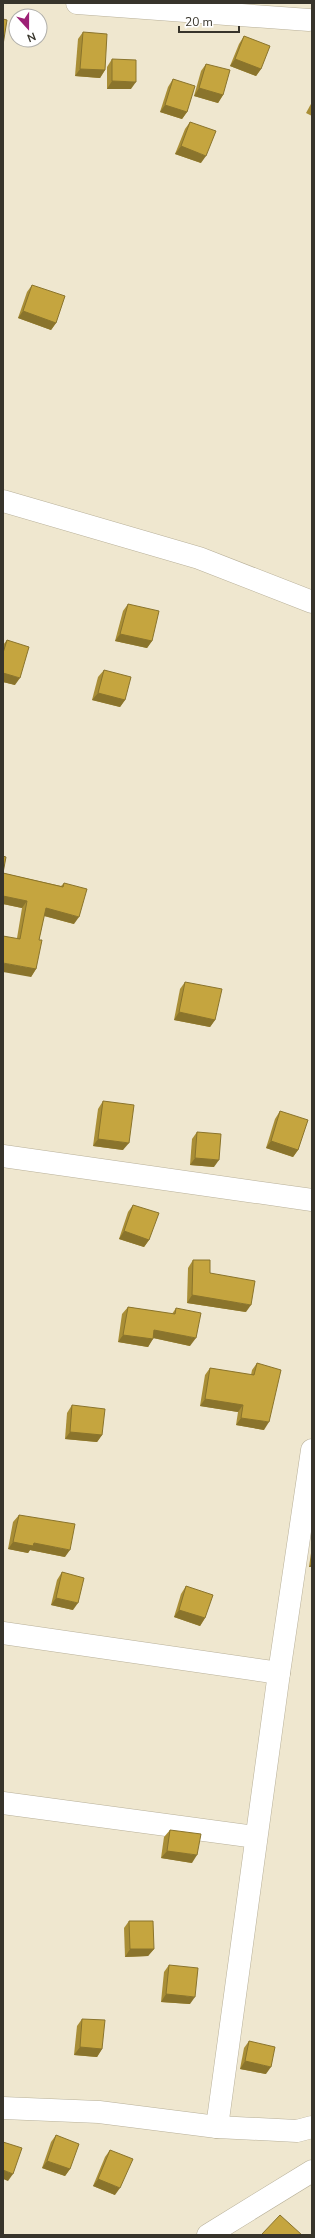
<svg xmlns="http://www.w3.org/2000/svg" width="315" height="2238" font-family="'Nunito Sans',sans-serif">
  <rect width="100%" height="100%" fill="#efe7cf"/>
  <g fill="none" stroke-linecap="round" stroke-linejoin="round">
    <g stroke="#b8b099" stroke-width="23">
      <g id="minor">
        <path d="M77 3 309 20"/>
        <path d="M3 501 199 558 312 602"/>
        <path d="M3 1156 312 1200"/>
        <path d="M3 1633 279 1673"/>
        <path d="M3 1803 256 1837"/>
        <path d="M3 2108 99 2112 217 2127 297 2131 312 2127"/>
        <path d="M217 2127 279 1673 312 1450"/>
        <path d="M208 2235 312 2171"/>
      </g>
    </g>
    <use href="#minor" stroke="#fff" stroke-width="22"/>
  </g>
  <g fill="#a98e36">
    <path d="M83 32 105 70 100 78 75 76 78 39Z"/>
    <path d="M244 36 261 69 256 76 230 66 239 44Z"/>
    <path d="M112 59 131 89H107V67Z"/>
    <path d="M206 64 223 95 218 103 194 96 201 71Z"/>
    <path d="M173 79 187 112 182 119 160 112 168 87Z"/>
    <path d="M312 102V116L306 113Z"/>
    <path d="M190 122 201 163 175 154 185 129Z"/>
    <path d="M32 285 56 323 51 330 18 318 27 292Z"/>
    <path d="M128 604 152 641 147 648 115 641 123 611Z"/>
    <path d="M7 640 15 685 3 682V645Z"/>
    <path d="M104 670 125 700 120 707 92 700 98 677Z"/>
    <path d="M3 873 61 886 64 883 74 924 44 916 39 940 36 969 31 977 17 938 22 908 3 904Z"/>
    <path d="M185 982 215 1020 210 1027 174 1020 180 989Z"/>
    <path d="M103 1101 123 1150 93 1146 98 1109Z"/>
    <path d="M280 1111 298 1150 293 1157 266 1148 275 1119Z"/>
    <path d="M197 1132 214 1167 190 1165 192 1139Z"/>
    <path d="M133 1205 149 1240 144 1247 119 1239 128 1212Z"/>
    <path d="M193 1260 210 1273 246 1312 187 1303 188 1268Z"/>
    <path d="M128 1307 172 1314 176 1308 190 1346 153 1338 148 1347 118 1342 122 1314Z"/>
    <path d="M257 1363 264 1430 236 1425 238 1412 200 1406 205 1375 210 1368 251 1375 252 1370Z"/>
    <path d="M72 1405 102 1435 97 1442 65 1439 67 1413Z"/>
    <path d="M19 1515 65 1557 30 1550 28 1553 8 1549 13 1522Z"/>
    <path d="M312 1546V1567H309Z"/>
    <path d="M62 1572 73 1610 51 1605 57 1580Z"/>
    <path d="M186 1586 205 1618 200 1626 174 1617 181 1594Z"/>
    <path d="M170 1830 192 1863 161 1858 164 1837Z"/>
    <path d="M129 1921 154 1949 148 1956 125 1957 124 1928Z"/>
    <path d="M169 1965 190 2004 161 2002 164 1972Z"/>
    <path d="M82 2019 102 2049 97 2057 74 2055 77 2026Z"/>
    <path d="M249 2041 266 2074 240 2069 244 2048Z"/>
    <path d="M56 2135 70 2169 65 2176 42 2168 51 2142Z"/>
    <path d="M110 2150 115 2195 93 2186 105 2157Z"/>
  </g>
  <g fill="#8a742c">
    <path d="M235 59 261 69 256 76 230 66Z"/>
    <path d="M80 69 105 70 100 78 75 76Z"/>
    <path d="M112 81 136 82 131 89H107Z"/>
    <path d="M199 88 223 95 218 103 194 96Z"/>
    <path d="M165 105 187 112 182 119 160 112Z"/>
    <path d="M181 146 206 156 201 163 175 154Z"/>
    <path d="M23 311 56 323 51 330 18 318Z"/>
    <path d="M120 634 152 641 147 648 115 641Z"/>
    <path d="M3 673 20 678 15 685 3 682Z"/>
    <path d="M98 693 125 700 120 707 92 700Z"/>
    <path d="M3 896 27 901 22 908 3 904Z"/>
    <path d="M46 908 79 917 74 924 41 915Z"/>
    <path d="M3 963 36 969 31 977 3 972Z"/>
    <path d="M179 1012 215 1020 210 1027 174 1020Z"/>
    <path d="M98 1139 129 1143 123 1150 93 1146Z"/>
    <path d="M271 1141 298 1150 293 1157 266 1148Z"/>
    <path d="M195 1158 219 1160 214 1167 190 1165Z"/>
    <path d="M124 1231 149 1240 144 1247 119 1239Z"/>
    <path d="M192 1295 251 1305 246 1312 187 1303Z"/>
    <path d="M154 1330 196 1338 190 1346 149 1337Z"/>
    <path d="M123 1335 153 1339 148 1347 118 1342Z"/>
    <path d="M205 1399 243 1405 238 1412 200 1406Z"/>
    <path d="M241 1418 269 1422 264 1430 236 1425Z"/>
    <path d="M70 1432 102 1435 97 1442 65 1439Z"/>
    <path d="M13 1542 34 1543 70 1550 65 1557 30 1550 28 1553 8 1549Z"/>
    <path d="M312 1563V1567H309Z"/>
    <path d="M56 1598 78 1603 73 1610 51 1605Z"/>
    <path d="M179 1610 205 1618 200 1626 174 1617Z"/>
    <path d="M167 1851 197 1855 192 1863 161 1858Z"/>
    <path d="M130 1949H154L148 1956 125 1957Z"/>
    <path d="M166 1994 195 1997 190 2004 161 2002Z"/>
    <path d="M80 2047 102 2049 97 2057 74 2055Z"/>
    <path d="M245 2061 271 2067 266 2074 240 2069Z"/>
    <path d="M47 2161 70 2169 65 2176 42 2168Z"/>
    <path d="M3 2170 13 2174 8 2181 3 2179Z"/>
    <path d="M98 2179 120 2188 115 2195 93 2186Z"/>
  </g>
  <g fill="#c5a53f" stroke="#8a742c">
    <path d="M3 19 7 20 3 45Z"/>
    <path d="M83 32 107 34 105 70 80 69Z"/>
    <path d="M244 36 270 46 261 69 235 59Z"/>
    <path d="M112 59 136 60V82L112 81Z"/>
    <path d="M206 64 230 70 223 95 199 88Z"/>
    <path d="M173 79 195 86 187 112 165 105Z"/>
    <path d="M190 122 216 131 206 156 181 146Z"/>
    <path d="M32 285 65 296 56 323 23 311Z"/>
    <path d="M128 604 159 611 152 641 120 634Z"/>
    <path d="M7 640 29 647 20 678 3 673V653Z"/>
    <path d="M104 670 131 677 125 700 98 693Z"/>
    <path d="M3 856 6 857 3 873Z"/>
    <path d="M3 873 63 887 64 883 87 889 79 917 46 908 39 940H42L36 969 3 963V936L20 939 27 901 3 896Z"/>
    <path d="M185 982 222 989 215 1020 179 1012Z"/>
    <path d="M103 1101 134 1105 129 1143 98 1139Z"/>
    <path d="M280 1111 308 1120 298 1150 271 1141Z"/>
    <path d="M197 1132 221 1134 219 1160 195 1158Z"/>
    <path d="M133 1205 159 1213 149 1240 124 1231Z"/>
    <path d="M193 1260H210V1273L255 1281 251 1305 192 1295Z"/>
    <path d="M128 1307 175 1314 176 1308 201 1313 196 1338 154 1330 153 1339 123 1335Z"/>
    <path d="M257 1363 281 1370 269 1422 241 1418 243 1405 205 1399 210 1368 254 1375Z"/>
    <path d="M72 1405 105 1409 102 1435 70 1432Z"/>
    <path d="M19 1515 75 1524 70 1550 34 1543 33 1546 13 1542Z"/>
    <path d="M62 1572 84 1578 78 1603 56 1598Z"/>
    <path d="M186 1586 213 1595 205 1618 179 1610Z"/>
    <path d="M170 1830 201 1834 197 1855 167 1851Z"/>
    <path d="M129 1921H153L154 1949H130Z"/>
    <path d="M169 1965 198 1968 195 1997 166 1994Z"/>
    <path d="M82 2019 105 2020 102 2049 80 2047Z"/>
    <path d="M249 2041 275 2047 271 2067 245 2061Z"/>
    <path d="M56 2135 79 2144 70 2169 47 2161Z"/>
    <path d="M3 2142 22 2148 13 2174 3 2170Z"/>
    <path d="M110 2150 133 2159 120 2188 98 2179Z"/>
    <path d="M280 2215 302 2235H263L262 2234Z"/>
  </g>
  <rect width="315" height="2238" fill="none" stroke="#37342b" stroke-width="8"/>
  <g transform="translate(28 28) rotate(159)"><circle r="19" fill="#ffffff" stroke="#afaeaa"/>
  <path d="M0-3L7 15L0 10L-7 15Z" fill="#9d2076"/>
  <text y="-6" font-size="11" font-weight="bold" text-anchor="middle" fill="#37342b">N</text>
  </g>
  <path d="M179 26v6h60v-6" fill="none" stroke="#37342b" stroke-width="2"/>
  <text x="185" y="26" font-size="12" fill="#37342b" stroke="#ffffff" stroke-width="3" paint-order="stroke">20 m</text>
</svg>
